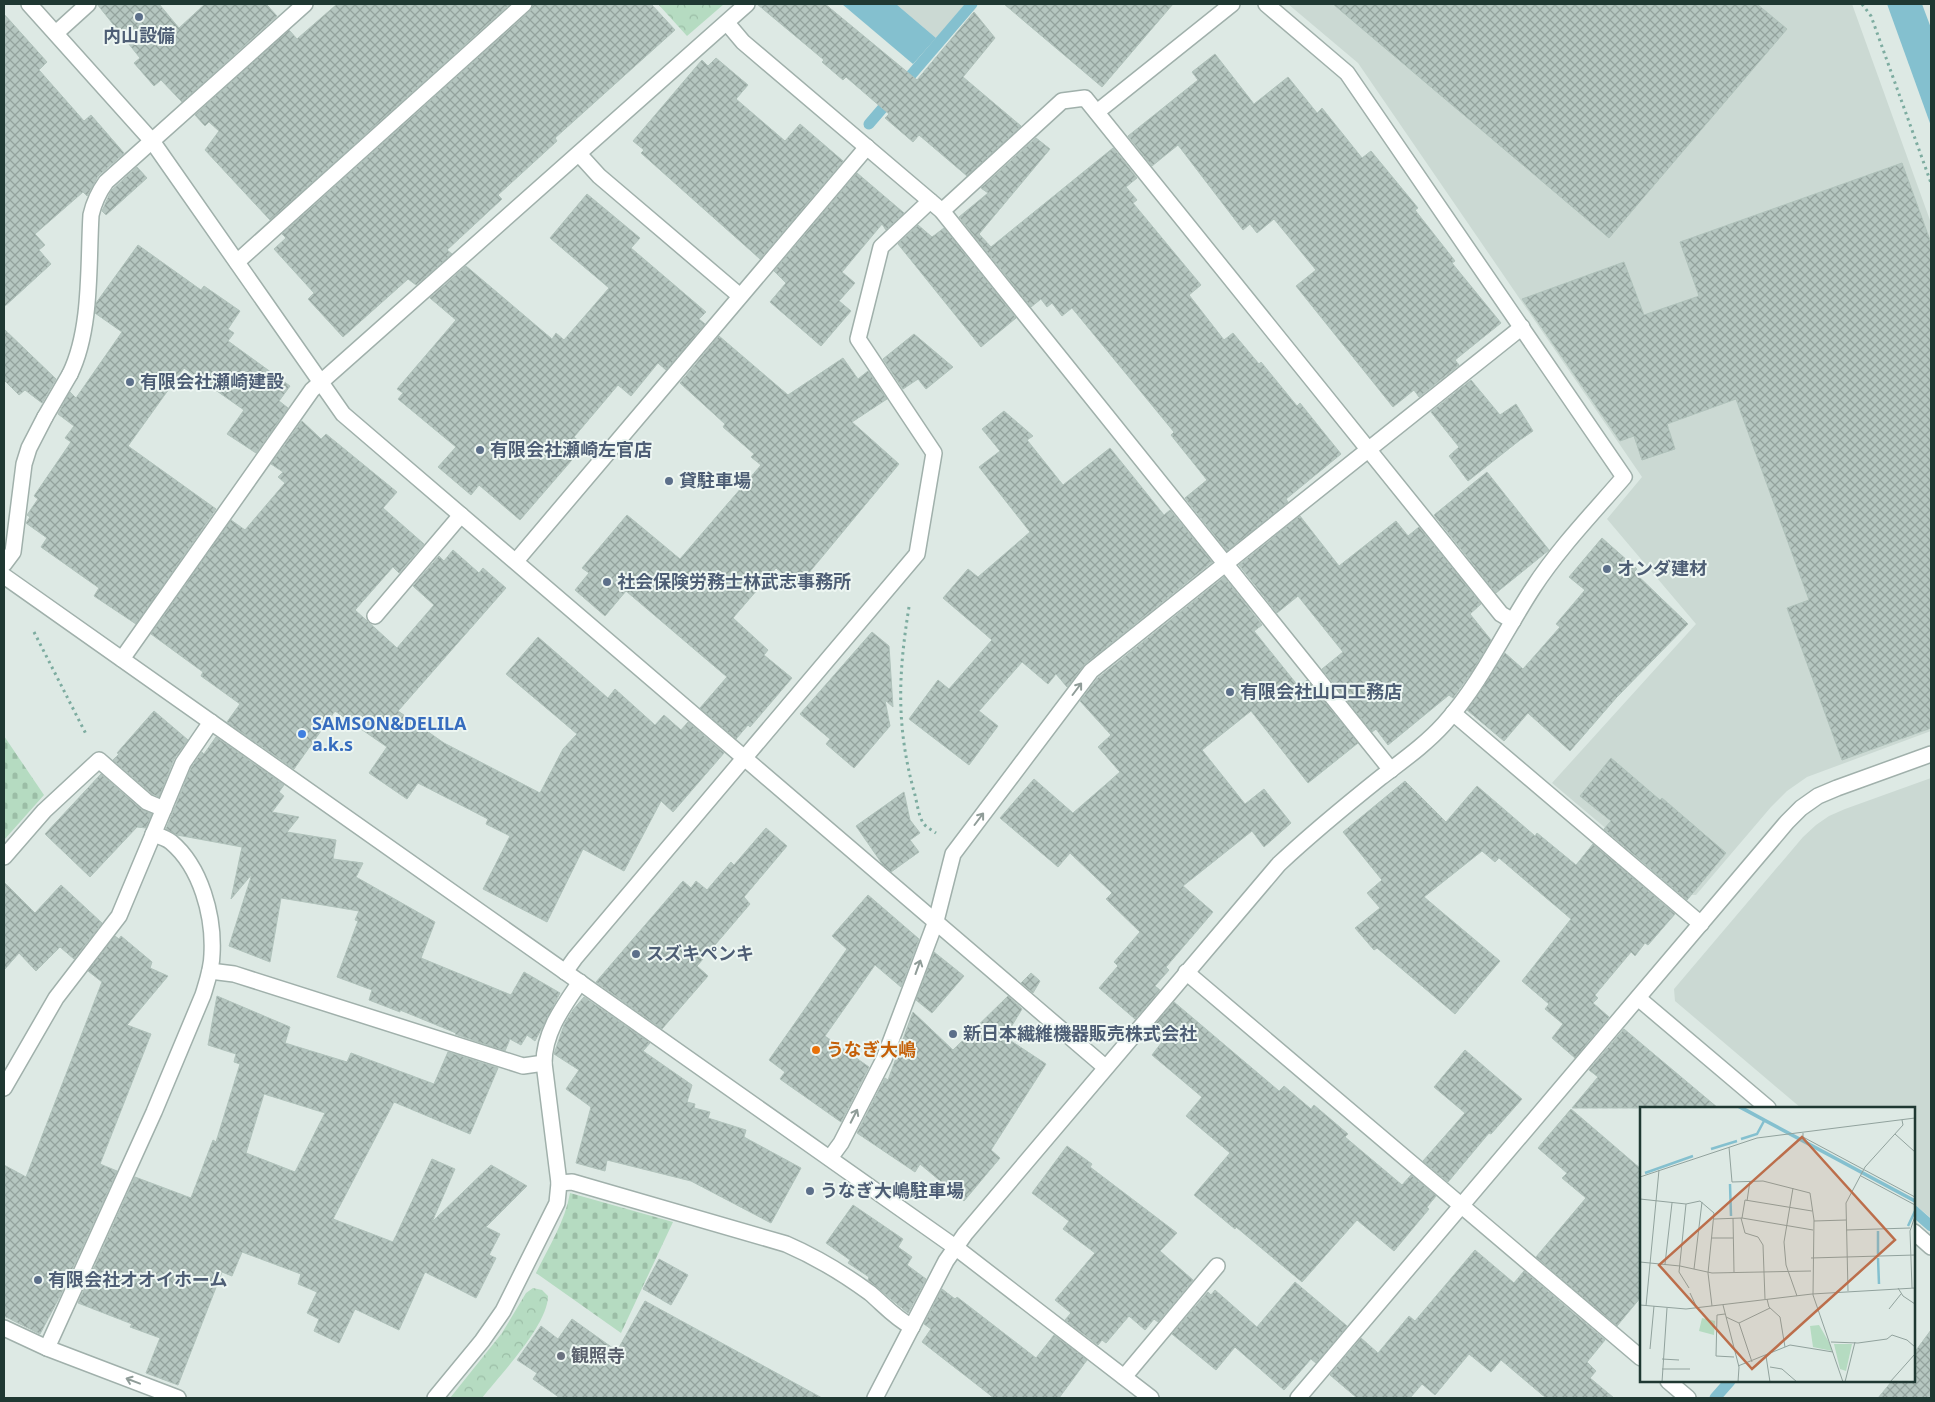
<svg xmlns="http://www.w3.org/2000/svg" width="1935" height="1402" font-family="'Noto Sans','Noto Sans JP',sans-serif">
  <defs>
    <pattern id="forest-crowns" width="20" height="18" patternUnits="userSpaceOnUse" patternTransform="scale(1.25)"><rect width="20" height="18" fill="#b5dbc1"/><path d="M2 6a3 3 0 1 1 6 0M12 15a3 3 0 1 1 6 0" fill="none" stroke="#9bbda6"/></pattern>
    <pattern id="cemetery-stones" width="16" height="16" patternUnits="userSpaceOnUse" patternTransform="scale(1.25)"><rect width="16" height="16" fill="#b5dbc1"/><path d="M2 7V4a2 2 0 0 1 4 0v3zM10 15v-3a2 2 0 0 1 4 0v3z" fill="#9bbda6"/></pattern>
    <pattern id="building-cross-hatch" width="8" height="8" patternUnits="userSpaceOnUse" patternTransform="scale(1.25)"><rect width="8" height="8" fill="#b5c6c0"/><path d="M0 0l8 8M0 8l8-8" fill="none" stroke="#93a29d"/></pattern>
  </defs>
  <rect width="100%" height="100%" fill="#dde9e4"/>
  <g fill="#cbd9d3">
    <path d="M896 4H965L936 38Z"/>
    <path d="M1288 4H1852L1931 223V731L1807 777 1787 791 1771 807 1696 895H1685L1552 783 1696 624 1607 519 1642 477 1358 63Z"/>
    <path d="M1931 778V1218L1914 1204V1108H1801L1675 1001 1674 989 1803 837 1816 825 1829 816 1845 809Z"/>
  </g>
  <g fill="url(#forest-crowns)">
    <path d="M658 4H724L687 36Z"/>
    <path d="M533 1288 542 1290 548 1296C548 1325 500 1375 482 1398H450L502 1333 526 1293Z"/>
  </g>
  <g fill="url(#cemetery-stones)">
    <path d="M4 736 44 795 4 840Z"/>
    <path d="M570 1193 673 1222 621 1333 536 1273C548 1248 565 1222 570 1193Z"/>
  </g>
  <g fill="#84c0cf">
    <path d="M842 4H896L936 38 913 64Z"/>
    <path d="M1887 4H1922L1931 28V126Z"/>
  </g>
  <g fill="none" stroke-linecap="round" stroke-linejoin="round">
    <g stroke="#84c0cf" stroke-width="11">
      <path d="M869 124 972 4"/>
      <path d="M1914 1211 1931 1226"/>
      <path d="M1715 1398 1730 1381"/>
    </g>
  </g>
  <g fill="url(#building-cross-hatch)" stroke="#b0c2bb" fill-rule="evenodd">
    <path d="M97 4H159L179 28 205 4H266L277 16 182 102 161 80 154 86 134 63 140 58Z"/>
    <path d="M337 4H510L270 220 205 150 219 131 209 122 205 126 195 115 289 30 297 39Z"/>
    <path d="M533 4H651L675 30 555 138 557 141 498 195 502 199 447 250 452 254 416 285 408 279 343 337 308 299 314 293 274 249 286 238 282 234 530 11Z"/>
    <path d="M757 4H825L917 80 974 12 995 38 963 77 1021 126 967 176 919 135 913 142 885 118 889 114 846 77 843 80 822 62 824 60Z"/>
    <path d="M1004 4H1173L1102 87Z"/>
    <path d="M1333 4H1757L1787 29 1609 238Z"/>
    <path d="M4 14 47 62 39 70 84 121 91 115 124 153 98 176 87 196 83 192 35 234 45 245 39 250 51 264 4 307Z"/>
    <path d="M1215 54 1254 104 1288 77 1317 113 1322 108 1362 158 1371 151 1418 208 1415 210 1455 261 1452 263 1501 323 1455 360 1459 365 1419 397 1414 390 1393 407 1296 286 1316 270 1274 219 1257 233 1250 224 1243 230 1178 145 1152 166 1128 136 1198 80 1192 72Z"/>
    <path d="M716 58 748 85 736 99 785 141 800 124 843 161 760 259 641 153 644 150 633 141 702 60 708 66Z"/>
    <path d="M1036 138 1050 149 979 234 991 247 1113 148 1137 178 1126 187 1137 200 1133 203 1201 285 1189 295 1224 340 1233 333 1259 364 1261 362 1297 406 1300 403 1341 454 1286 499 1288 502 1227 551 1185 498 1207 480 1171 435 1174 432 1072 308 1062 316 1052 303 1047 307 1041 299 1031 307 959 217 988 193 981 188Z"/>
    <path d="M1902 163 1931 243V728L1842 760 1787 608 1809 600 1736 399 1667 424 1675 449 1642 460 1634 436 1620 441 1522 299 1624 262 1644 315 1699 296 1680 242Z"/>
    <path d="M137 167 147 178 106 215 102 211 111 191Z"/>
    <path d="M857 173 904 213 886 230 882 224 842 272 855 283 839 301 851 311 821 346 770 302 786 283 774 271Z"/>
    <path d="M587 194 640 238 631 248 706 312 699 319 705 324 666 370 658 363 631 396 618 385 574 437 584 446 520 520 479 485 471 495 438 467 456 447 398 399 403 393 397 389 456 320 430 298 466 266 552 339 556 333 564 340 609 288 550 238Z"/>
    <path d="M918 225 932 237 944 228 1016 318 981 347 898 244Z"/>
    <path d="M138 245 201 290 204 286 240 311 228 329 234 333 228 341 290 386 279 401 288 408 256 453 227 434 244 410 184 368 128 446 216 509 136 624 94 596 99 588 41 547 47 538 26 523 30 517 27 515 38 499 34 496 71 442 65 438 74 426 58 414 70 392 76 398 122 332 95 313 96 303Z"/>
    <path d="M4 329 56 379 42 403 25 390 19 395 4 380Z"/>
    <path d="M914 334 953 367 926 389 918 379 903 389 883 359Z"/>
    <path d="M719 336 788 395 843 358 858 379 868 371 887 399 852 422 899 464 798 586 776 568 733 618 768 650 764 655 792 678 750 727 748 725 736 739 700 708 727 677 626 591 605 616 575 590 589 573 582 568 627 515 680 559 761 465 751 457 754 454 723 427 725 424 680 383Z"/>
    <path d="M1471 380 1500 415 1516 404 1533 431 1520 440 1468 481 1449 456 1459 447 1431 412Z"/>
    <path d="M1004 411 1033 436 1027 440 1063 485 1110 448 1164 515 1170 510 1212 562 1085 664 1067 687 1056 674 1048 684 1022 662 979 711 998 726 969 765 909 719 938 680 949 689 992 640 943 598 968 569 978 577 1030 532 979 467 1000 451 982 429Z"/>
    <path d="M302 421 321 439 326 434 397 492 383 508 424 544 399 573 393 567 355 610 397 648 434 605 413 586 439 556 444 561 453 550 479 573 483 568 506 588 398 711 444 743 540 793 563 749 577 734 506 674 538 637 608 698 615 689 655 725 664 715 681 730 688 722 724 753 673 812 661 801 624 871 583 849 547 922 483 889 510 836 486 824 488 819 418 783 407 799 369 773 387 747 335 711 294 769 227 722 240 704 201 676 203 672 151 634 231 520 245 530 285 483 278 477 283 472 271 464Z"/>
    <path d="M1487 472 1549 550 1496 593 1434 515Z"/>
    <path d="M1300 516 1339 566 1396 521 1408 536 1419 527 1481 604 1470 614 1491 640 1473 670 1453 698 1449 695 1388 745 1376 729 1372 732 1322 669 1343 652 1298 596 1277 613 1239 565Z"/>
    <path d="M1602 538 1637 569 1634 572 1688 624 1616 698 1570 751 1528 713 1504 741 1467 710 1505 653 1523 669 1560 627 1556 624 1585 590 1569 577Z"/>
    <path d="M1224 577 1262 625 1254 631 1299 687 1307 680 1358 743 1308 783 1251 711 1202 750 1245 804 1264 789 1291 823 1264 847 1252 831 1183 886 1213 912 1166 967 1169 970 1155 986 1160 990 1135 1019 1099 988 1118 966 1114 962 1140 932 1106 899 1112 893 1070 853 1058 867 1000 818 1034 779 1073 813 1120 772 1098 747 1111 735 1080 701 1098 678Z"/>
    <path d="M872 632 889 646 893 707 885 700 890 726 854 768 826 744 830 739 800 714Z"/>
    <path d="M154 711 188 740 174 759 159 797 152 794 113 760 119 754 117 753Z"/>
    <path d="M216 737 284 785 279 792 284 796 272 812 299 817 287 832 336 840 333 859 363 863 356 877 435 922 421 958 511 995 524 972 560 993 535 1041 527 1035 521 1045 510 1039 505 1051 455 1034 456 1033 400 1010V1012L369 1000 372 990 337 977 358 921 355 920 359 911 281 898 270 962 229 946 252 874 231 899 242 847 177 835 166 829 191 768 202 752 204 754Z"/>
    <path d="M1611 758 1660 800 1662 798 1726 853 1687 900 1604 829 1611 821 1580 796Z"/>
    <path d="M101 774 141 809 152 814 146 828 137 827 90 877 45 834Z"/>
    <path d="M1405 781 1446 822 1477 786 1535 836 1537 833 1576 865 1593 844 1675 914 1648 945 1645 943 1635 956 1631 952 1595 995 1598 998 1593 1003 1609 1017 1575 1058 1552 1038 1563 1024 1545 1009 1549 1004 1522 981 1571 919 1499 858 1495 862 1482 851 1424 897 1500 961 1455 1014 1377 948 1374 950 1355 928 1380 908 1367 893 1382 880 1343 832Z"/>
    <path d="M904 792 910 820 920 833 910 840 919 852 891 872 883 865 856 826Z"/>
    <path d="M766 828 787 846 744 897 750 904 697 966 708 976 662 1029 596 982 683 881 691 888 696 881 707 890 731 862 734 865Z"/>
    <path d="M4 882 35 913 61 885 102 923 74 959 60 947 36 971 19 953 4 970Z"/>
    <path d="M868 895 919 939 901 987 875 965 825 1036 869 1067 841 1122 780 1079 785 1072 769 1060 847 949 832 936Z"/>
    <path d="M115 936 119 939 121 936 152 962 150 968 168 976 127 1025 151 1034 100 1164 117 1171 60 1296 40 1334 4 1316V1165L26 1177 102 982 88 971Z"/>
    <path d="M934 952 964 976 932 1013 916 1000Z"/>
    <path d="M1031 973 1040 981 1033 993 1021 983Z"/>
    <path d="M217 996 290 1027 285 1043 347 1062 351 1053 434 1084 448 1052 498 1068 470 1134 394 1102 333 1219 393 1242 432 1159 455 1169 432 1222 491 1165 527 1186 486 1227 500 1234 489 1255 496 1258 476 1298 425 1272 399 1330 355 1309 339 1343 314 1331 319 1319 307 1313 317 1292 298 1284 301 1274 242 1252 232 1276 222 1272 178 1385 146 1373 160 1338 130 1327 132 1324 78 1303 135 1177 191 1198 213 1140 216 1142 240 1064 234 1062 236 1054 208 1045ZM264 1094 325 1113 295 1172 246 1153Z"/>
    <path d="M1008 996 1022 1009 1005 1037 1046 1064 991 1150 1000 1158 964 1201 920 1164 915 1172 857 1133 885 1078 888 1080 913 1012 953 1050Z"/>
    <path d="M584 997 650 1043 643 1051 692 1085 687 1102 695 1104 694 1108 710 1112 708 1118 746 1130 744 1137 801 1168 771 1223 691 1181 607 1160 605 1171 576 1163 591 1107 566 1089 579 1070 554 1054 564 1025 573 1010Z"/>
    <path d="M1174 1002 1279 1091 1284 1086 1311 1109 1314 1105 1348 1134 1345 1137 1402 1185 1411 1175 1436 1196 1427 1207 1429 1209 1394 1251 1357 1220 1302 1282 1236 1227 1235 1229 1194 1195 1230 1153 1186 1116 1202 1097 1152 1055 1162 1042 1149 1031Z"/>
    <path d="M1624 1029 1718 1108H1572L1598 1077 1589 1070Z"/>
    <path d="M1465 1050 1522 1099 1491 1134 1489 1133 1448 1182 1423 1161 1465 1113 1434 1087Z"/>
    <path d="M1571 1109 1641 1169V1297L1617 1326 1536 1257 1586 1198 1562 1178 1567 1173 1538 1148Z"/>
    <path d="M1067 1146 1092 1164 1090 1167 1177 1233 1160 1251 1193 1280 1158 1322 1154 1319 1145 1330 1129 1316 1106 1343 1102 1340 1098 1345 1065 1320 1071 1313 1055 1300 1095 1253 1063 1229 1069 1221 1032 1193Z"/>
    <path d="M853 1205 903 1239 898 1247 912 1257 907 1265 926 1279 908 1313 868 1280 869 1277 848 1263 850 1260 826 1243Z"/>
    <path d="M1475 1250 1514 1283 1524 1271 1605 1340 1587 1362 1596 1371 1590 1378 1614 1398H1546L1501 1360 1491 1372 1469 1354 1435 1395 1422 1384 1410 1398H1357L1330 1375 1361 1338 1378 1353 1409 1316 1415 1321Z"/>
    <path d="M659 1259 688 1275 671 1305 643 1289Z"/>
    <path d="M1295 1282 1347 1326 1316 1363 1311 1359 1284 1390 1235 1347 1216 1370 1172 1334 1208 1292 1211 1295 1215 1290 1257 1327Z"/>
    <path d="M942 1289 955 1299 957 1297 1036 1358 1054 1335 1087 1360 1059 1398H994L922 1342 931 1329 924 1324Z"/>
    <path d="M645 1301 822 1398H560L533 1379 537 1373 517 1360 541 1326 558 1339 572 1319 617 1351Z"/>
    <path d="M1931 1330V1398H1878L1892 1381H1914V1353Z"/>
  </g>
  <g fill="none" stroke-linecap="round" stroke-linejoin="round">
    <g stroke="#a0b0ab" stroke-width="18">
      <g id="service">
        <path d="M45 417 70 374"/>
        <path d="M559 1183 572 1182 786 1244C816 1257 844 1274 870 1293 884 1305 895 1318 912 1327"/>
      </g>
    </g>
    <g stroke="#a0b0ab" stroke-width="18">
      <g id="minor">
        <path d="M29 4 152 141 343 414 1105 1067"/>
        <path d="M727 23 743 42 942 211 1391 770"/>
        <path d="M56 33 88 4"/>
        <path d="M1097 112 1232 4"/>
        <path d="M579 154 599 176 740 296"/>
        <path d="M942 211 1062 101 1085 98 1501 614 1513 621"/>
        <path d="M237 262 524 4"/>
        <path d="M70 374C92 329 88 265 91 215 94 202 98 193 106 182L305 4"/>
        <path d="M516 561 867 147"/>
        <path d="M4 564 13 552 24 464 29 448 45 417"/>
        <path d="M4 576 955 1247 1151 1398"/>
        <path d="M375 616 461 515"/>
        <path d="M122 659 312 390 747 4"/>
        <path d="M1453 713 1701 924"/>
        <path d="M4 857 44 811 99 760 147 802 164 809"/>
        <path d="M210 971 234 974 523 1066 544 1063"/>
        <path d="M565 972 575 958 917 554 934 453 858 339 881 247 930 201"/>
        <path d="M1186 972 1641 1358"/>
        <path d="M1638 998 1768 1108"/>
        <path d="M4 1088 56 998 119 916 183 763 211 722"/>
        <path d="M830 1158 841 1143 884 1059 936 921 953 854 1091 671 1522 327"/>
        <path d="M1914 1232 1931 1247"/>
        <path d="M4 1328 47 1348 178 1398"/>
        <path d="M47 1348 154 1112 203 995C207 982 212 968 212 954 214 916 201 867 171 842 166 838 159 836 153 834"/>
        <path d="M1124 1377 1217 1266"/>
        <path d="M1668 1381 1688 1398"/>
        <path d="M435 1398 482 1341 503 1311 557 1203 559 1183 544 1063C544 1032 563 1007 580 982"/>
        <path d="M875 1398 946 1261 965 1234 1279 864C1311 834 1345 806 1380 778 1402 761 1425 745 1444 724 1481 683 1503 634 1533 588 1559 548 1593 513 1624 477L1347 73 1266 4"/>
        <path d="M1298 1398 1787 822 1801 808 1818 796 1837 788 1931 754"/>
      </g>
    </g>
    <g stroke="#7daca0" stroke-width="3" stroke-dasharray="2.5 4" stroke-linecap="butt">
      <path d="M1862 4 1871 16 1931 183"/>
      <path d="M909 607C898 675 896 728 915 795 917 803 919 818 924 824 927 828 932 830 936 833"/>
      <path d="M34 632 87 736"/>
    </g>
    <use href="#service" stroke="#fff" stroke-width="15"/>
    <use href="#minor" stroke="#fff" stroke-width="15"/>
  </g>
  <defs><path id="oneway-shaft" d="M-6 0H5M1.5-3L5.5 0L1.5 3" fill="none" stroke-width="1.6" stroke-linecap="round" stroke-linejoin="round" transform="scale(1.25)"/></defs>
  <g stroke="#8f9c98">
    <use href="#oneway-shaft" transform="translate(1077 689) rotate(-53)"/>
    <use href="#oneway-shaft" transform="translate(979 819) rotate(-53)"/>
    <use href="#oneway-shaft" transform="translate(918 967) rotate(-70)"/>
    <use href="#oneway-shaft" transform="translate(854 1116) rotate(-63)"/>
    <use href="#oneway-shaft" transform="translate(133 1381) rotate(-159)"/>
  </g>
  <g fill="#5c6f8a" stroke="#edf6f2" stroke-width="2">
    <circle cx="139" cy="17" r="5"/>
    <circle cx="130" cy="382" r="5"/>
    <circle cx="480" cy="450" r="5"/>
    <circle cx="669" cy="481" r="5"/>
    <circle cx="1607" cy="569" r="5"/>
    <circle cx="607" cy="582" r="5"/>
    <circle cx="1230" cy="692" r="5"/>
    <circle cx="636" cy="954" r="5"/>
    <circle cx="953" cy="1034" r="5"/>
    <circle cx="810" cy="1191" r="5"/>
    <circle cx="38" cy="1280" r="5"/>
  </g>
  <circle fill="#3f7fe0" stroke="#edf6f2" stroke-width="2" cx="302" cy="734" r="5"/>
  <circle fill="#e8710a" stroke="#edf6f2" stroke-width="2" cx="816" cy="1050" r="5"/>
  <circle fill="#6b7280" stroke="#edf6f2" stroke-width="2" cx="561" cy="1356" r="5"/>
  <g text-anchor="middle" stroke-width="4" stroke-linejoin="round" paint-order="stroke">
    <g font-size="18" font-weight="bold" fill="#4e5e75" stroke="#edf6f2" text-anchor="start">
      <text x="139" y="42" text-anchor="middle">内山設備</text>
      <text x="140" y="388">有限会社瀬崎建設</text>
      <text x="490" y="456">有限会社瀬崎左官店</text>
      <text x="679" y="487">貸駐車場</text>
      <text x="1617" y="575">オンダ建材</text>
      <text x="617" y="588">社会保険労務士林武志事務所</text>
      <text x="1240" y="698">有限会社山口工務店</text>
      <text x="646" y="960">スズキペンキ</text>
      <text x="963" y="1040">新日本繊維機器販売株式会社</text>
      <text x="820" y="1197">うなぎ大嶋駐車場</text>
      <text x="48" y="1286">有限会社オオイホーム</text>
    </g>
    <g font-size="18" font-weight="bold" fill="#366cbe" stroke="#edf6f2" text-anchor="start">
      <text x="312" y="730">SAMSON&amp;DELILA<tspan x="312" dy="21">a.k.s</tspan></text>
    </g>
    <g font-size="18" font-weight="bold" fill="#c56008" stroke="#edf6f2" text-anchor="start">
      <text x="826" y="1056">うなぎ大嶋</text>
    </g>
    <g font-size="18" font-weight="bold" fill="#5b616d" stroke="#edf6f2" text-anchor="start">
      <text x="571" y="1362">観照寺</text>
    </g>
  </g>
  <g transform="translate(1640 1107)">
    <rect width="275" height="275" fill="#dde9e4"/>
    <path d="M179 218 190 237 192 244 173 240 170 219ZM194 237H212L206 264 200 262Z" fill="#b5dbc1"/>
    <path d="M62 211 75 214 74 228 59 224Z" fill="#b5dbc1"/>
    <path d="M96 0H104L126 12 275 92V96Z" fill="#84c0cf"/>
    <path fill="none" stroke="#84c0cf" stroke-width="2.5" d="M101 32 117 27 124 14M71 42 97 34M5 66 53 49M90 77 91 109M268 119 275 104M238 124V147M238 151 239 177"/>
    <path fill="none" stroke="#91a29d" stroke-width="1" d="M163 26V30L275 90M255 27 275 45M89 40 92 75 123 74 170 86 174 113 173 188 203 275M221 69 275 98M0 70 117 31 275 11M153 81 144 135 146 158 157 189M0 92 46 97 60 94 74 106 68 166 72 199M107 94 110 74M46 97 39 165 49 181M93 111 94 165M101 111 105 126 118 130 123 138 125 192M102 111 105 93 172 104M74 112 102 111 173 123M174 114 206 113M206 123 270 121M72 131H93M171 151 275 148M0 155 40 159 72 166 171 164M25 157 32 96M54 162 62 95M258 181 263 189 275 197M272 181 270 124 275 109M208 184 206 96 225 60 263 18 262 13M50 186 57 201M127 192 129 200 140 210 145 240M0 198 46 202 172 187 275 181M83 198 99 260 98 275M6 199 19 63M249 202 261 187M85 207 77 208 76 249 94 250M86 210 99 216 112 255M99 216 130 201M191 235 218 236 247 232 252 228 267 233 275 240M10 242 14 199M126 249 130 275M22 252 39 253M98 259 150 238 193 245M130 260 142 262 157 275M22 262H50M22 275 27 201M205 275 215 235M250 275 275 247"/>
    <path fill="#bc6e4b" fill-opacity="0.15" stroke="#bc6e4b" stroke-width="2.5" d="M162 30 255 133 112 262 19 158Z"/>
    <rect width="275" height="275" fill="none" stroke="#1f3832" stroke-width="2.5"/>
  </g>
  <rect width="1935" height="1402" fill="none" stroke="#1f3832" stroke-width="10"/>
</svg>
